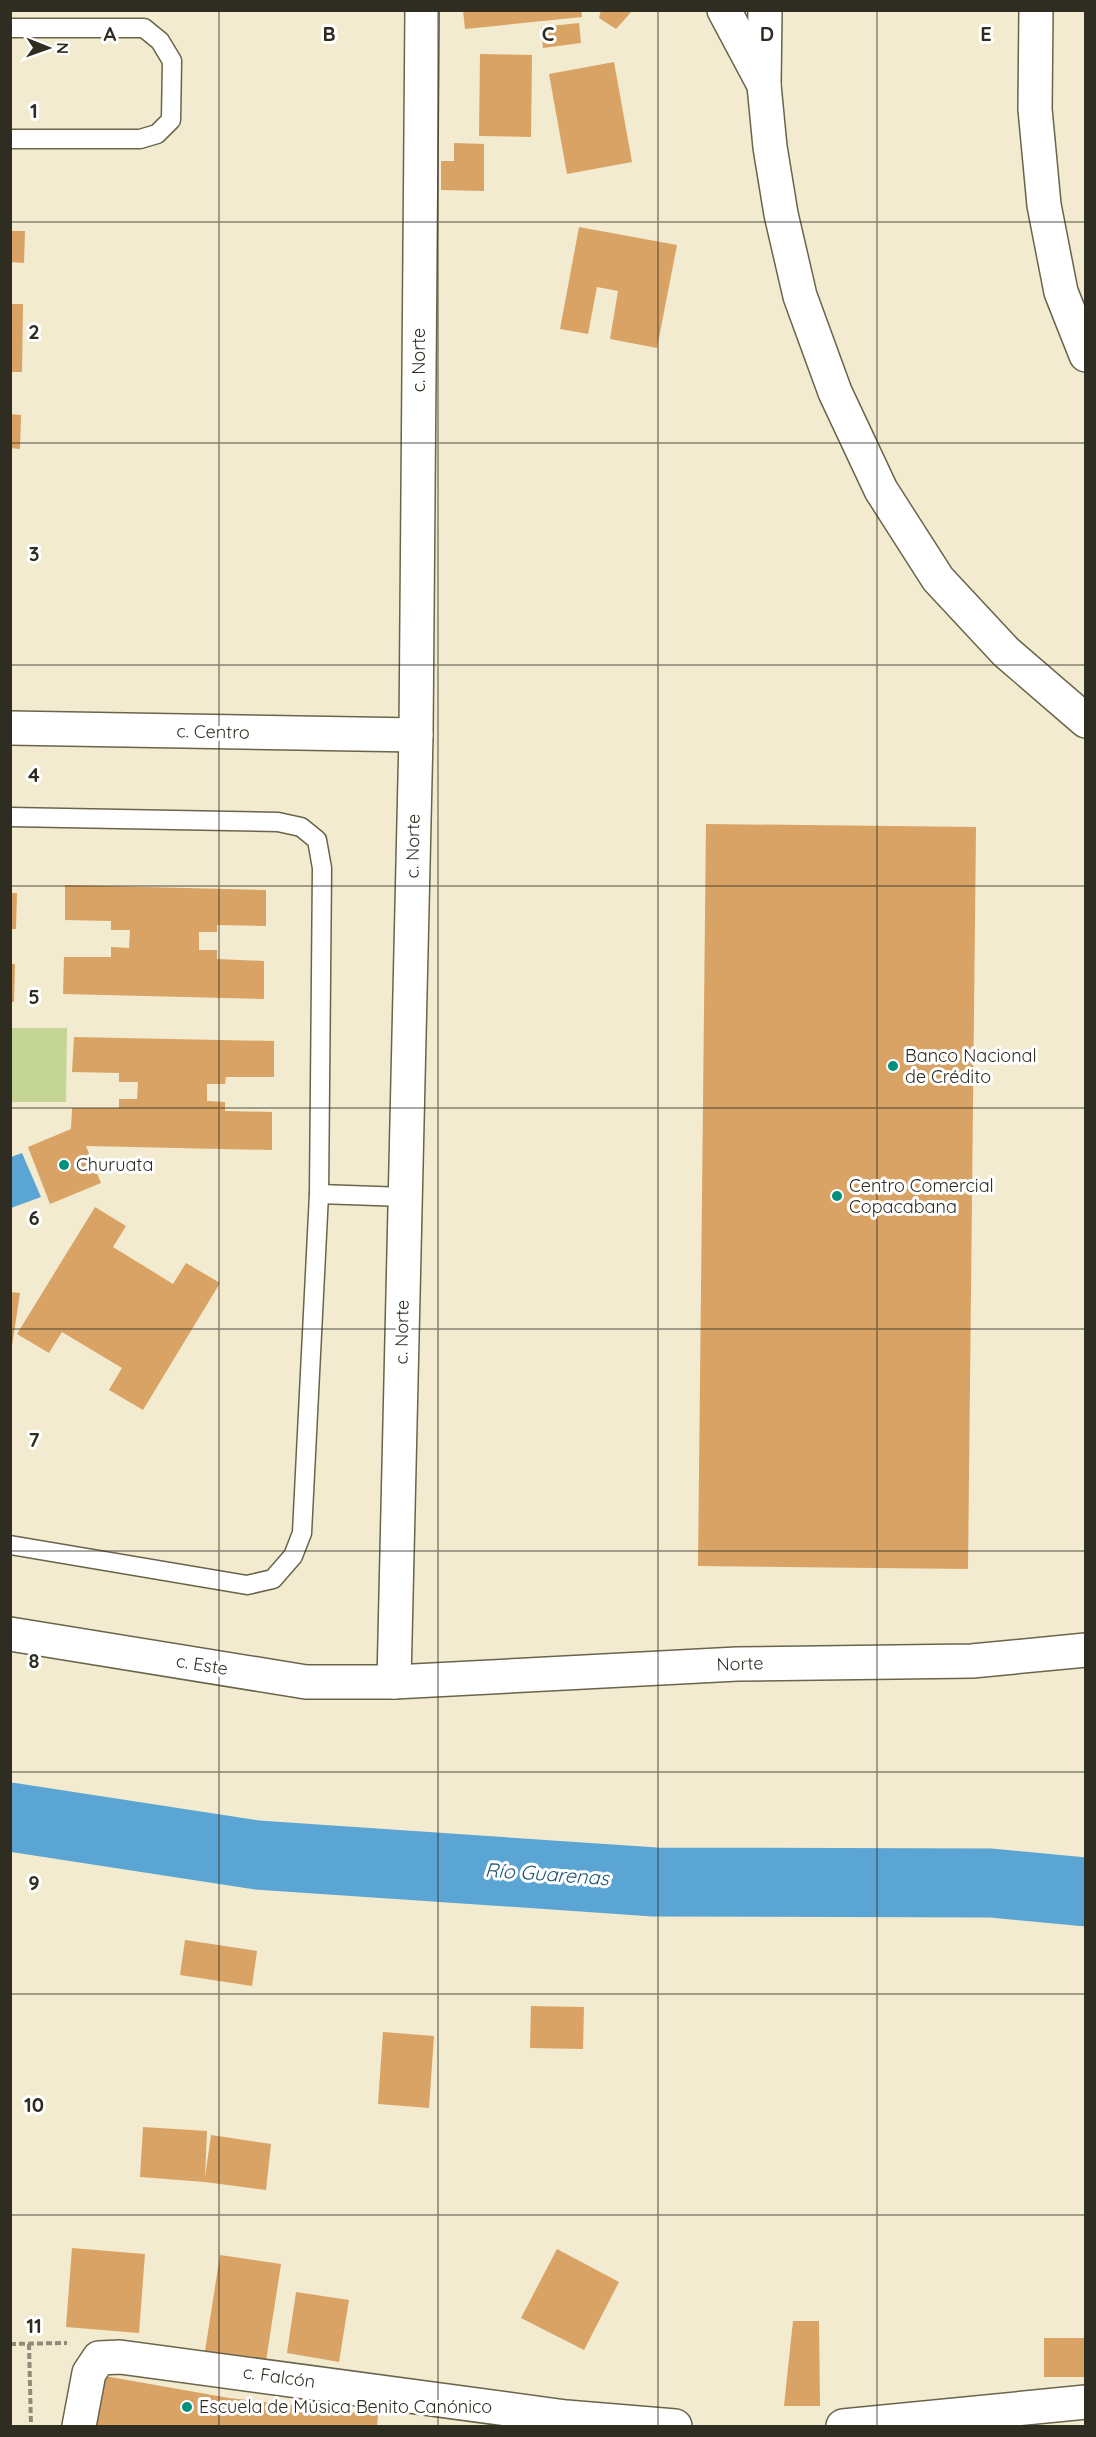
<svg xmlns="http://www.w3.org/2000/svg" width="1096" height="2437" font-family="Quicksand,sans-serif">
  <rect width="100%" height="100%" fill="#f2ebcf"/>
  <path fill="#c5d596" d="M11 1028H67L66 1102H11Z"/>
  <path fill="#5ba5d4" d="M22 1153 41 1197 11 1208V1157Z"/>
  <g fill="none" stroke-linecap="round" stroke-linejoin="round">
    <path stroke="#5ba5d4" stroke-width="69" d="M10 1817 257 1855 655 1882 991 1883 1086 1892"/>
  </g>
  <g fill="#d9a365">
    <path d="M463 10H581L582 17 465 29Z"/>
    <path d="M601 10H633L616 29 599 18Z"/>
    <path d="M579 23 581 43 543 48 541 27Z"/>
    <path d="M480 54 532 55 531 137 479 136Z"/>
    <path d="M614 62 632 162 567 174 549 74Z"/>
    <path d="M454 143 484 144V191L441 190V161H454Z"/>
    <path d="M579 227 677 245 657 348 610 339 618 291 597 287 588 334 560 329Z"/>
    <path d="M10 231H25L24 263 10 262Z"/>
    <path d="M10 304H23L22 372H10Z"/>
    <path d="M10 414 21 415 20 449 10 448Z"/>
    <path d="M706 824 976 827 968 1569 698 1566Z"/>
    <path d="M65 885 266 890V926L217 925V932H199V950H217V959L264 961V999L63 994 64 957H111V947L129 948 130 930H111V921L65 920Z"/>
    <path d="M10 893H17L16 929H10Z"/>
    <path d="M10 964H15L14 1002H10Z"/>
    <path d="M74 1037 274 1041V1077H226L225 1084H207V1101L225 1102V1111L272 1112V1150L86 1146 101 1183 50 1204 28 1147 71 1129 72 1108H119V1099H137L138 1082H119V1073L72 1072Z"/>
    <path d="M95 1207 126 1226 113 1247 173 1284 186 1263 220 1283 143 1410 109 1390 122 1368 62 1332 49 1353 17 1334Z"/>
    <path d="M10 1292 20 1293 12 1346H10Z"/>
    <path d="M185 1940 257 1951 252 1986 180 1975Z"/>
    <path d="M531 2006 584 2007 583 2049 530 2048Z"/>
    <path d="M383 2032 434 2036 429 2108 378 2104Z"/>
    <path d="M143 2127 207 2131 205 2177 211 2135 271 2144 266 2190 205 2182 140 2177Z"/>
    <path d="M72 2248 145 2254 139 2333 66 2327Z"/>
    <path d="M557 2249 619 2282 584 2350 521 2318Z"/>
    <path d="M220 2255 281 2264 266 2361 205 2351Z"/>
    <path d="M296 2292 349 2300 339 2362 287 2353Z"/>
    <path d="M793 2321H819L820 2406H784Z"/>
    <rect x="1044" y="2338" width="42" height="39"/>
    <path d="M99 2375 229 2398 378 2415 377 2426H91Z"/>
  </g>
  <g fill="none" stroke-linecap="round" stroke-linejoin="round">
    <g stroke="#6a644b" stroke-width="21">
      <g id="lane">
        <path d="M10 28H144L160 41 172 61 171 120 157 134 140 139H10"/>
        <path d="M10 817 278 822 301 827 317 840 322 868 319 1194 302 1533 293 1556 273 1579 247 1585 10 1545"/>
        <path d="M319 1194 405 1197"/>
      </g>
    </g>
    <g stroke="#6a644b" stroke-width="36">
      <g id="street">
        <path d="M724 10 764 85"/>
        <path d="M10 728 416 735"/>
        <path d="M10 1634 306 1682H394L737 1664 972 1661 1086 1650"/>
        <path d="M394 1682 416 735 422 10"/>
        <path d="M79 2426 89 2373 99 2358 120 2357 566 2417 675 2426"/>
        <path d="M843 2426 1086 2402"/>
      </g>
    </g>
    <g stroke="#6a644b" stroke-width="36">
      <g id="secondary">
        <path d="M765 10 764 85 770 147 781 214 800 296 835 392 881 490 938 579 1006 652 1086 721"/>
        <path d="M1036 10 1035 109 1044 205 1061 292 1086 355"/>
      </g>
    </g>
    <g stroke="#908b78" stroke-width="4" stroke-dasharray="6 3" stroke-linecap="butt">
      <path d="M10 2344 67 2343"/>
      <path d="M29 2344 31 2426"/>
    </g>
    <use href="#lane" stroke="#fff" stroke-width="18"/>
    <use href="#street" stroke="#fff" stroke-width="33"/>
    <use href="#secondary" stroke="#fff" stroke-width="33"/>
  </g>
  <path fill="none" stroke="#2f2d22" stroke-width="1.5" stroke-opacity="0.55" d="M219 10V2426M438 10V2426M658 10V2426M877 10V2426M10 222H1086M10 443H1086M10 665H1086M10 886H1086M10 1108H1086M10 1329H1086M10 1551H1086M10 1772H1086M10 1994H1086M10 2215H1086"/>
  <g fill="#00917c" stroke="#fff" stroke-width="2">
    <circle cx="893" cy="1066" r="6"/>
    <circle cx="64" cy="1165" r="6"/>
    <circle cx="837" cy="1196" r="6"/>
    <circle cx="187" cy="2407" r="6"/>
  </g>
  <g text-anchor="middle" stroke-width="6" stroke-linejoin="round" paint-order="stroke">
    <g font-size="18" fill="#2f2d22" stroke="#fff">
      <text transform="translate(419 360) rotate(-90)" y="6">c. Norte</text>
      <text transform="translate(213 732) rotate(1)" y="6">c. Centro</text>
      <text transform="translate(413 846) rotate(-89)" y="6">c. Norte</text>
      <text transform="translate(402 1332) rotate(-89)" y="6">c. Norte</text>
      <text transform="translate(740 1664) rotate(-2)" y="6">Norte</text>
      <text transform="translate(202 1665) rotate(9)" y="6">c. Este</text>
      <text transform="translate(279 2377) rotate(8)" y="6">c. Falcón</text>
    </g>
    <g font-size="18" fill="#2f2d22" stroke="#fff" text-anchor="start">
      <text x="905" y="1062">Banco Nacional<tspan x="905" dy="21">de Crédito</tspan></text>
      <text x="76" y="1171">Churuata</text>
      <text x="849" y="1192">Centro Comercial<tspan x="849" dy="21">Copacabana</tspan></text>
      <text x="199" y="2413">Escuela de Música Benito Canónico</text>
    </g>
    <g font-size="20" font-style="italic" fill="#1c5374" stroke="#fff">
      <text transform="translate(547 1874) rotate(4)" y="7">Río Guarenas</text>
    </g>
  </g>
  <g font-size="20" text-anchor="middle" font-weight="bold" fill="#2f2d22" stroke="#fff" stroke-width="6" stroke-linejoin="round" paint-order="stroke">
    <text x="110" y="41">A</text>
    <text x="329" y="41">B</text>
    <text x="548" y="41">C</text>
    <text x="767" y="41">D</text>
    <text x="986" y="41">E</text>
    <text x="34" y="118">1</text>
    <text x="34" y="339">2</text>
    <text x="34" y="561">3</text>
    <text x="34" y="782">4</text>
    <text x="34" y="1004">5</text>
    <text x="34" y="1225">6</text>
    <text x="34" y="1447">7</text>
    <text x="34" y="1668">8</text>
    <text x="34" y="1890">9</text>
    <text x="34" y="2112">10</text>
    <text x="34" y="2333">11</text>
  </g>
  <rect width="1096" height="2437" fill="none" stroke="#2f2d22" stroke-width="24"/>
  <g transform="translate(48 48) rotate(91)" stroke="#ffffff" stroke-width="4.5" paint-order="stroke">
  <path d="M0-4.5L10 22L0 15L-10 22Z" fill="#2f2d22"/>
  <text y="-9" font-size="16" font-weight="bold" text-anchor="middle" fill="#2f2d22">N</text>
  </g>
</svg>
